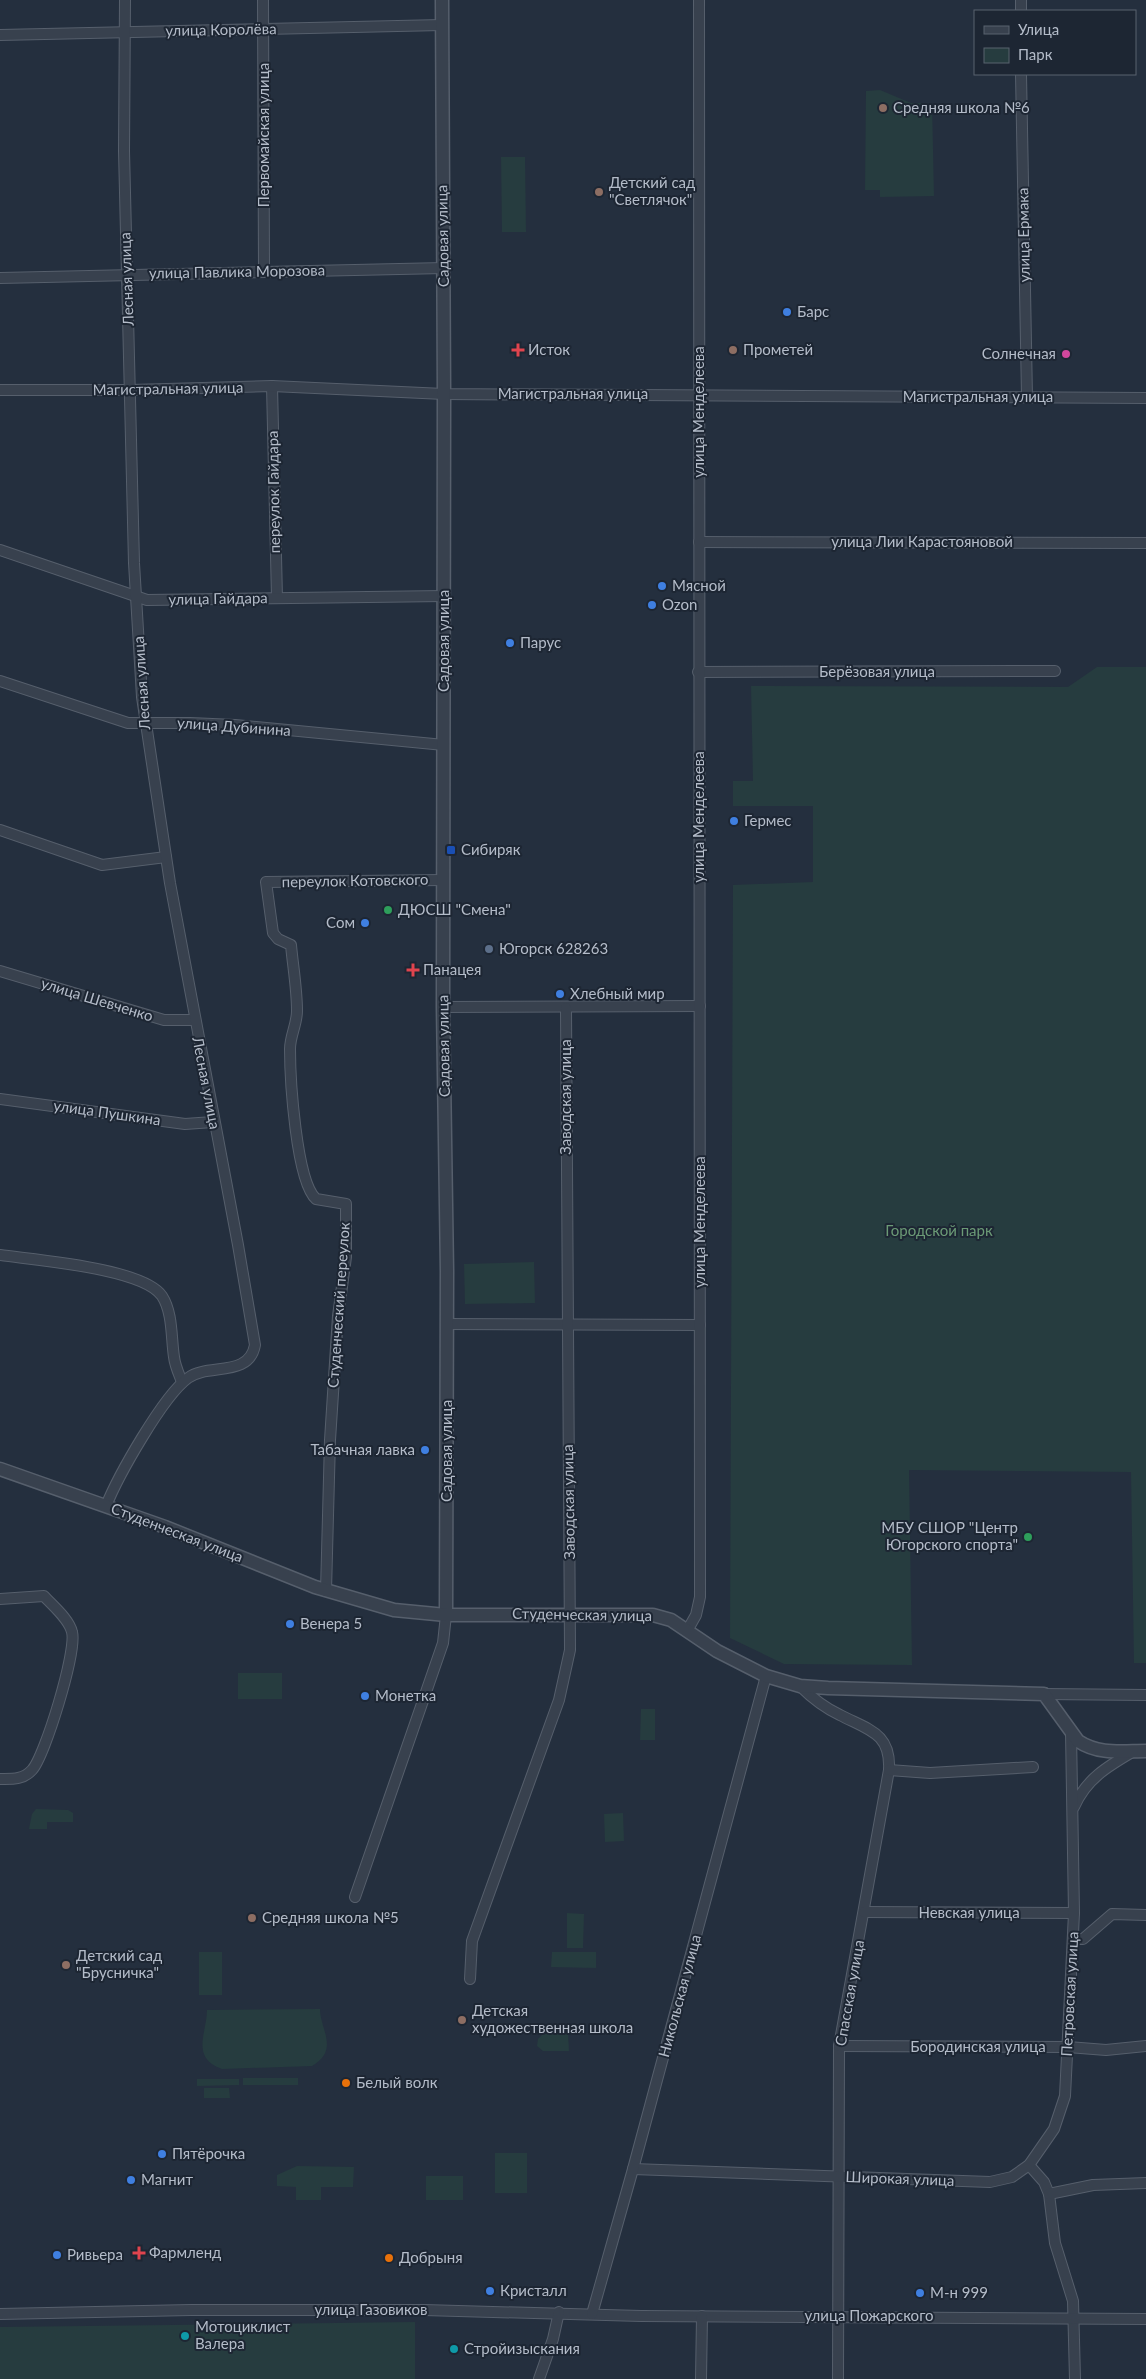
<svg xmlns="http://www.w3.org/2000/svg" width="1146" height="2379" font-family="Lato,sans-serif">
  <rect width="100%" height="100%" fill="#242f3e"/>
  <g fill="#263c3f">
    <path d="M880 90 911 103H932L934 196 880 197V190H865L866 91Z"/>
    <path d="M501 157H525L526 232H502Z"/>
    <path d="M1097 667H1146V1663H1134L1131 1472 909 1470 912 1665 784 1664 730 1638 733 885 813 882V806H733V781H753L751 686 1068 687Z"/>
    <path d="M534 1262 535 1303 465 1304 464 1264Z"/>
    <rect x="238" y="1673" width="44" height="26"/>
    <path d="M641 1709H655V1740H640Z"/>
    <path d="M36 1809 68 1810 73 1813V1822H47V1829H29L32 1814Z"/>
    <path d="M623 1813 624 1841 605 1842 604 1814Z"/>
    <path d="M567 1913 584 1914 583 1948H567Z"/>
    <rect x="199" y="1952" width="23" height="43"/>
    <path d="M552 1952H596V1968L551 1967Z"/>
    <path d="M320 2009C320 2029 340 2050 312 2066L222 2069C190 2058 207 2032 207 2010Z"/>
    <path d="M568 2033 569 2051H543L537 2046 538 2039 543 2034Z"/>
    <rect x="243" y="2078" width="55" height="7"/>
    <path d="M197 2079H239V2085L197 2086Z"/>
    <path d="M204 2088H229L230 2098H204Z"/>
    <rect x="495" y="2153" width="32" height="40"/>
    <path d="M297 2166 354 2167 353 2187H321V2200H296V2187L277 2186V2175Z"/>
    <rect x="426" y="2176" width="37" height="24"/>
    <path d="M415 2322V2379H0V2327Z"/>
  </g>
  <g fill="none" stroke-linecap="round" stroke-linejoin="round">
    <g stroke="#565f6c" stroke-width="12">
      <g id="minor">
        <path d="M263 0 264 271"/>
        <path d="M1021 0V11"/>
        <path d="M0 35 442 25"/>
        <path d="M1021 74 1027 397"/>
        <path d="M0 278 444 268"/>
        <path d="M272 386 277 598"/>
        <path d="M0 390H131L272 386 444 394 1146 398"/>
        <path d="M699 542 1146 543"/>
        <path d="M0 550 147 600 444 596"/>
        <path d="M698 672 1055 671"/>
        <path d="M0 681 128 723H190L235 725 444 745"/>
        <path d="M0 830 102 865 166 857"/>
        <path d="M0 971 164 1020H194"/>
        <path d="M443 1007 700 1006"/>
        <path d="M0 1099 185 1124 213 1122"/>
        <path d="M0 1255C34 1260 143 1268 162 1296 173 1313 171 1338 174 1357 175 1366 179 1374 182 1382"/>
        <path d="M447 1324 700 1325"/>
        <path d="M106 1506C118 1476 163 1396 188 1378 208 1363 249 1378 255 1345L238 1245 170 883 142 697 134 563 127 275 124 151 125 0"/>
        <path d="M326 1591 330 1440 338 1316 346 1257V1204L316 1199C296 1181 290 1078 290 1049 290 1036 297 1024 297 1011 297 989 293 967 291 945L278 939 273 933 266 882 443 880"/>
        <path d="M0 1599 44 1596C53 1606 69 1619 72 1632 77 1651 45 1756 32 1770 23 1780 12 1779 0 1779"/>
        <path d="M687 1631 696 1615 700 1597 699 0"/>
        <path d="M800 1686C812 1698 825 1708 840 1715 869 1730 891 1733 889 1770L839 2046 838 2379"/>
        <path d="M1044 1694 1146 1695"/>
        <path d="M889 1770 930 1773 1033 1767"/>
        <path d="M1074 1807C1086 1779 1108 1766 1134 1751"/>
        <path d="M355 1897 443 1643 446 1615"/>
        <path d="M864 1912 1074 1913"/>
        <path d="M1074 1939H1083L1112 1914 1146 1915"/>
        <path d="M470 1979 472 1941 559 1700 570 1650 566 1008"/>
        <path d="M839 2046 1068 2047 1106 2050 1146 2046"/>
        <path d="M1029 2165 1044 2182 1049 2194 1055 2243 1073 2301 1075 2379"/>
        <path d="M633 2169 990 2182 1012 2177 1029 2165 1054 2129 1065 2096 1074 1913 1071 1732"/>
        <path d="M1049 2194 1093 2185 1146 2183"/>
        <path d="M0 2314 191 2310H424L641 2316 1146 2319"/>
        <path d="M592 2314 633 2169 766 1676"/>
        <path d="M539 2379 553 2339 559 2312"/>
        <path d="M701 2379 702 2316"/>
      </g>
    </g>
    <g stroke="#565f6c" stroke-width="15">
      <g id="tertiary">
        <path d="M442 0 444 394 443 1007 447 1271 446 1615"/>
        <path d="M0 1469 165 1527 315 1587 394 1610 446 1615H653L671 1620 717 1651 766 1676 800 1686 828 1688 1044 1694 1078 1741C1099 1755 1122 1751 1146 1751"/>
      </g>
    </g>
    <use href="#minor" stroke="#38414e" stroke-width="10"/>
    <use href="#tertiary" stroke="#38414e" stroke-width="12"/>
  </g>
  <g fill="#8d6e63" stroke="#1d2633" stroke-width="2">
    <circle cx="883" cy="108" r="5"/>
    <circle cx="599" cy="192" r="5"/>
    <circle cx="733" cy="350" r="5"/>
    <circle cx="252" cy="1918" r="5"/>
    <circle cx="66" cy="1965" r="5"/>
    <circle cx="462" cy="2020" r="5"/>
  </g>
  <g fill="#3f7fe0" stroke="#1d2633" stroke-width="2">
    <circle cx="787" cy="312" r="5"/>
    <circle cx="662" cy="586" r="5"/>
    <circle cx="652" cy="605" r="5"/>
    <circle cx="510" cy="643" r="5"/>
    <circle cx="734" cy="821" r="5"/>
    <circle cx="365" cy="923" r="5"/>
    <circle cx="560" cy="994" r="5"/>
    <circle cx="425" cy="1450" r="5"/>
    <circle cx="290" cy="1624" r="5"/>
    <circle cx="365" cy="1696" r="5"/>
    <circle cx="162" cy="2154" r="5"/>
    <circle cx="131" cy="2180" r="5"/>
    <circle cx="57" cy="2255" r="5"/>
    <circle cx="490" cy="2291" r="5"/>
    <circle cx="920" cy="2293" r="5"/>
  </g>
  <g fill="#e0444e" stroke="#1d2633" stroke-width="2">
    <path d="M515.5 342.5h5v5h5v5h-5v5h-5v-5h-5v-5h5z"/>
    <path d="M410.5 962.5h5v5h5v5h-5v5h-5v-5h-5v-5h5z"/>
    <path d="M136.5 2245.5h5v5h5v5h-5v5h-5v-5h-5v-5h5z"/>
  </g>
  <circle fill="#d1479c" stroke="#1d2633" stroke-width="2" cx="1066" cy="354" r="5"/>
  <rect fill="#1a4fb4" stroke="#1d2633" stroke-width="2" x="446" y="845" width="10" height="10" rx="2.5"/>
  <g fill="#2e9e5b" stroke="#1d2633" stroke-width="2">
    <circle cx="388" cy="910" r="5"/>
    <circle cx="1028" cy="1537" r="5"/>
  </g>
  <circle fill="#5c6f8a" stroke="#1d2633" stroke-width="2" cx="489" cy="949" r="5"/>
  <g fill="#e8710a" stroke="#1d2633" stroke-width="2">
    <circle cx="346" cy="2083" r="5"/>
    <circle cx="389" cy="2258" r="5"/>
  </g>
  <g fill="#0f9aa8" stroke="#1d2633" stroke-width="2">
    <circle cx="185" cy="2336" r="5"/>
    <circle cx="454" cy="2349" r="5"/>
  </g>
  <g text-anchor="middle" stroke-width="4" stroke-linejoin="round" paint-order="stroke">
    <g font-size="15" fill="#b4bcc9" stroke="#1d2633">
      <text transform="translate(221 30) rotate(-1)" y="5">улица Королёва</text>
      <text transform="translate(264 135) rotate(-90)" y="5">Первомайская улица</text>
      <text transform="translate(1024 235) rotate(-91)" y="5">улица Ермака</text>
      <text transform="translate(443 236) rotate(-91)" y="5">Садовая улица</text>
      <text transform="translate(237 272) rotate(-1)" y="5">улица Павлика Морозова</text>
      <text transform="translate(127 279) rotate(-92)" y="5">Лесная улица</text>
      <text transform="translate(168 389) rotate(-1)" y="5">Магистральная улица</text>
      <text x="573" y="399">Магистральная улица</text>
      <text x="978" y="402">Магистральная улица</text>
      <text transform="translate(699 412) rotate(-90)" y="5">улица Менделеева</text>
      <text transform="translate(274 492) rotate(-91)" y="5">переулок Гайдара</text>
      <text x="922" y="547">улица Лии Карастояновой</text>
      <text transform="translate(218 599) rotate(-1)" y="5">улица Гайдара</text>
      <text transform="translate(444 641) rotate(-90)" y="5">Садовая улица</text>
      <text x="877" y="677">Берёзовая улица</text>
      <text transform="translate(142 683) rotate(-94)" y="5">Лесная улица</text>
      <text transform="translate(234 727) rotate(4)" y="5">улица Дубинина</text>
      <text transform="translate(699 817) rotate(-90)" y="5">улица Менделеева</text>
      <text transform="translate(355 881) rotate(-1)" y="5">переулок Котовского</text>
      <text transform="translate(97 1000) rotate(17)" y="5">улица Шевченко</text>
      <text transform="translate(444 1046) rotate(-91)" y="5">Садовая улица</text>
      <text transform="translate(206 1083) rotate(79)" y="5">Лесная улица</text>
      <text transform="translate(566 1097) rotate(-90)" y="5">Заводская улица</text>
      <text transform="translate(107 1113) rotate(8)" y="5">улица Пушкина</text>
      <text transform="translate(700 1222) rotate(-90)" y="5">улица Менделеева</text>
      <text transform="translate(339 1305) rotate(-86)" y="5">Студенческий переулок</text>
      <text transform="translate(447 1451) rotate(-90)" y="5">Садовая улица</text>
      <text transform="translate(569 1502) rotate(-91)" y="5">Заводская улица</text>
      <text transform="translate(177 1533) rotate(21)" y="5">Студенческая улица</text>
      <text transform="translate(582 1615) rotate(1)" y="5">Студенческая улица</text>
      <text x="969" y="1918">Невская улица</text>
      <text transform="translate(850 1993) rotate(-80)" y="5">Спасская улица</text>
      <text transform="translate(1070 1994) rotate(-87)" y="5">Петровская улица</text>
      <text transform="translate(680 1996) rotate(-75)" y="5">Никольская улица</text>
      <text x="978" y="2052">Бородинская улица</text>
      <text transform="translate(900 2179) rotate(2)" y="5">Широкая улица</text>
      <text x="371" y="2315">улица Газовиков</text>
      <text x="869" y="2321">улица Пожарского</text>
    </g>
    <g font-size="15" fill="#b4bcc9" stroke="#1d2633" text-anchor="start">
      <text x="893" y="113">Средняя школа №6</text>
      <text x="609" y="188">Детский сад<tspan x="609" dy="17">"Светлячок"</tspan></text>
      <text x="797" y="317">Барс</text>
      <text x="528" y="355">Исток</text>
      <text x="743" y="355">Прометей</text>
      <text x="1056" y="359" text-anchor="end">Солнечная</text>
      <text x="672" y="591">Мясной</text>
      <text x="662" y="610">Ozon</text>
      <text x="520" y="648">Парус</text>
      <text x="744" y="826">Гермес</text>
      <text x="461" y="855">Сибиряк</text>
      <text x="398" y="915">ДЮСШ "Смена"</text>
      <text x="355" y="928" text-anchor="end">Сом</text>
      <text x="499" y="954">Югорск 628263</text>
      <text x="423" y="975">Панацея</text>
      <text x="570" y="999">Хлебный мир</text>
      <text x="415" y="1455" text-anchor="end">Табачная лавка</text>
      <text x="1018" y="1533" text-anchor="end">МБУ СШОР "Центр<tspan x="1018" dy="17">Югорского спорта"</tspan></text>
      <text x="300" y="1629">Венера 5</text>
      <text x="375" y="1701">Монетка</text>
      <text x="262" y="1923">Средняя школа №5</text>
      <text x="76" y="1961">Детский сад<tspan x="76" dy="17">"Брусничка"</tspan></text>
      <text x="472" y="2016">Детская<tspan x="472" dy="17">художественная школа</tspan></text>
      <text x="356" y="2088">Белый волк</text>
      <text x="172" y="2159">Пятёрочка</text>
      <text x="141" y="2185">Магнит</text>
      <text x="149" y="2258">Фармленд</text>
      <text x="67" y="2260">Ривьера</text>
      <text x="399" y="2263">Добрыня</text>
      <text x="500" y="2296">Кристалл</text>
      <text x="930" y="2298">М-н 999</text>
      <text x="195" y="2332">Мотоциклист<tspan x="195" dy="17">Валера</tspan></text>
      <text x="464" y="2354">Стройизыскания</text>
    </g>
    <g font-size="15" fill="#6b9a76" stroke="#1d2633">
      <text x="939" y="1236">Городской парк</text>
    </g>
  </g>
  <rect x="974" y="10" width="162" height="65" fill="#1d2633" stroke="#59626f"/>
  <rect x="984" y="26" width="25" height="8" fill="#38414e" stroke="#59626f"/>
  <text x="1018" y="35" font-size="15" fill="#b4bcc9">Улица</text>
  <rect x="984" y="48" width="25" height="15" fill="#263c3f" stroke="#59626f"/>
  <text x="1018" y="60" font-size="15" fill="#b4bcc9">Парк</text>
</svg>
